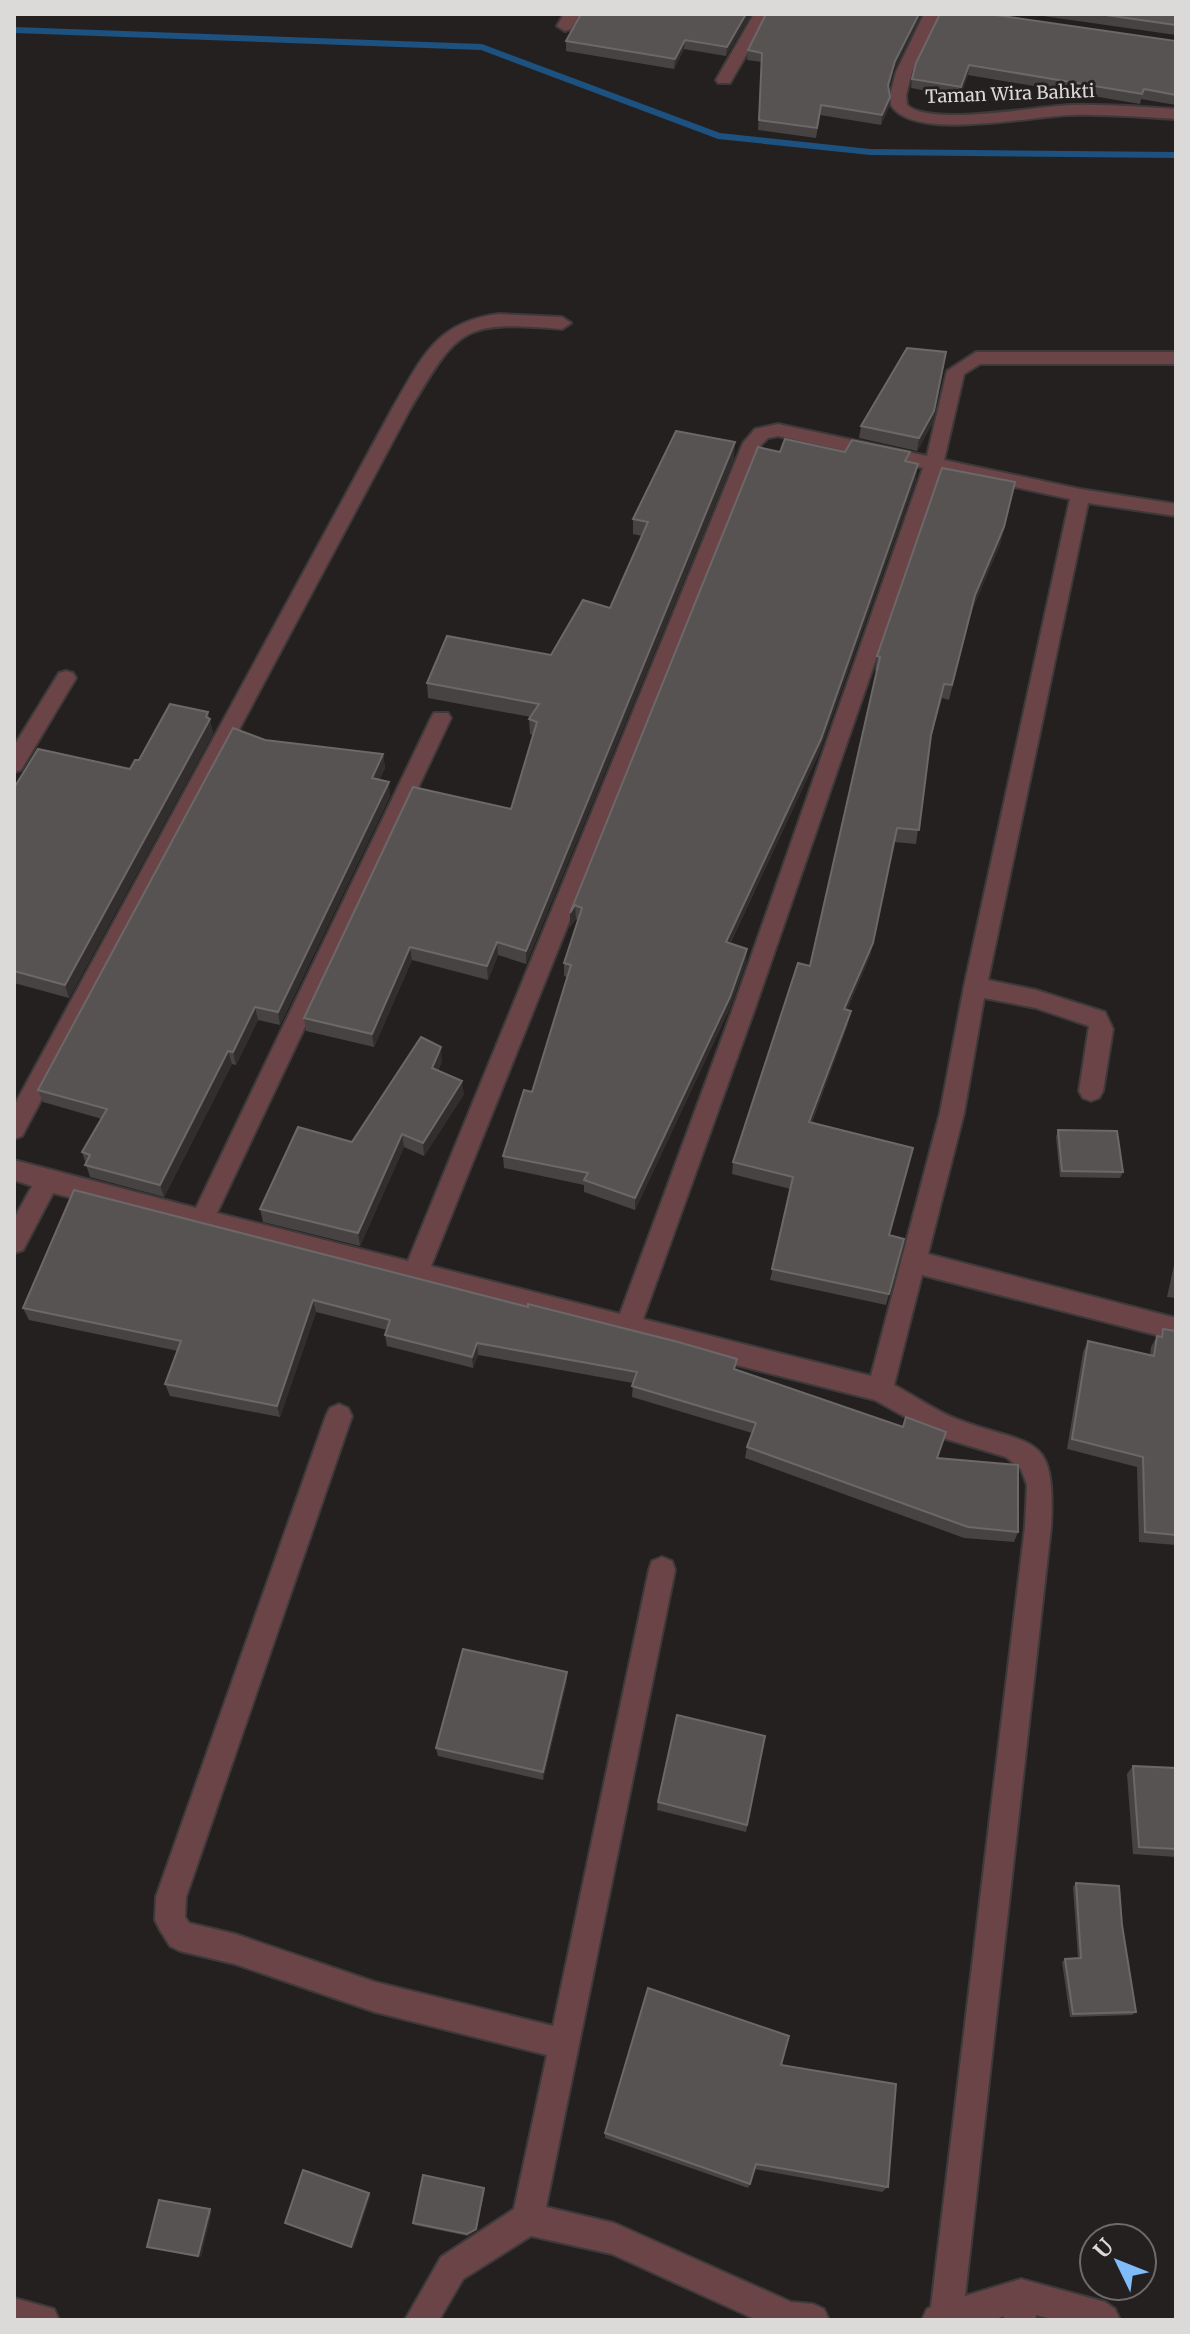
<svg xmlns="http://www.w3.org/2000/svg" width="1190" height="2334" font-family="Merriweather,serif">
  <rect width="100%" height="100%" fill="#242020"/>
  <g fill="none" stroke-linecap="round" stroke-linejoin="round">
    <path fill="#1c5180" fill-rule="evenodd" d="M14 27 482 44 720 133 870 149 1176 152V158L870 155 718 139 481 50 14 33Z"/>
    <g stroke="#3e3a3a" stroke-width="4">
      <g id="street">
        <path d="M564 14H580L571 29 565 31 557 26Z"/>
        <path d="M754 14H770L730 83H718L716 80Z"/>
        <path d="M924 14H940L912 72 906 95 907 105C930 127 1037 106 1071 105 1106 104 1141 107 1176 109V119C1141 117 1106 114 1070 115 1032 116 913 142 891 105L890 95 896 72Z"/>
        <path d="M499 314 562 317 571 323 562 329C463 321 459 326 409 411L22 1136 14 1139V1106L391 411C421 360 434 322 499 314Z"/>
        <path d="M976 352H1176V364H980L964 374 944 460 1080 489 1176 504V516L1088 503 988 980 1036 990 1105 1012 1113 1029 1103 1091 1099 1098 1091 1101 1083 1098 1079 1091 1089 1026 1036 1008 984 998 964 1113 928 1254 1176 1318V1340L922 1275 894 1385C915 1396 937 1412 959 1420 1034 1448 1056 1430 1051 1527L965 2296 1021 2279 1105 2302 1115 2309 1120 2320H1057L1036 2315V2320H1004V2316L992 2320H922L927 2309 931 2307 1025 1527 1027 1485 1021 1469 1006 1457 943 1438 875 1400 53 1193 23 1250 14 1253V1219L32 1186 14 1180V1160L196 1208 431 718 434 713H448L451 718 217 1213 408 1261 743 443 755 429 778 424 927 456 947 371ZM778 436 923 468 732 1011 620 1314 431 1266 760 446 768 438ZM941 471 1070 499 964 987 940 1113 871 1376 643 1319 754 1011Z"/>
        <path d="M66 671 73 673 76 678 21 770 14 772V746L59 673Z"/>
        <path d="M339 1404 348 1408 352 1416 186 1897 185 1917 189 1923 235 1934 375 1982 553 2026 649 1570 652 1561 662 1557 672 1561 675 1570 546 2207 614 2223 791 2302 813 2304 824 2309 829 2320H757L612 2254 531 2236 463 2279 439 2320H405L441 2257 514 2209 547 2055 375 2012 235 1964 180 1951 170 1946 160 1930 155 1920 156 1897 326 1416 330 1408Z"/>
        <path d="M14 2298 54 2309 59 2320H14Z"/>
      </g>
    </g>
    <use href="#street" fill="#6b4448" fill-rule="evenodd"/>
  </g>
  <g fill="#474343">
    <path d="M581 14H751L726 56 684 49 674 69 566 51V41Z"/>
    <path d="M766 14H922L893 71 889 88 890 97 889 107 881 125 820 115 816 138 758 130 762 62 747 60 748 50Z"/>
    <path d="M940 14 1176 41V105L1141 99 1140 104 968 75 960 97 911 88 912 79Z"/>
    <path d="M1029 14H1176V35Z"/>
    <path d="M944 365 932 424 917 451 859 438 861 426Z"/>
    <path d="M780 452H845L908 462 916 479 819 753 730 944 746 962 729 1010 635 1210 584 1192V1185L504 1168 503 1156 532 1092 567 977 564 976V963L578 920 576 919 570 927V913Z"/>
    <path d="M734 458 526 964 498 955 488 980 412 960 374 1047 306 1031 304 1018 511 809 533 735 530 734 529 719 531 717 428 698 427 683 551 655 610 608 642 536 633 534V519Z"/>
    <path d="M1001 542 972 610 949 700 942 698 930 742 916 844 894 842 870 956 847 1010 848 1024 812 1122 889 1235 904 1239 886 1305 770 1280 791 1189 732 1174 733 1162 810 966 877 671H875L877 656Z"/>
    <path d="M208 712 213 733 69 998 14 983V788L130 769 139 760Z"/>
    <path d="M265 740 383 754 385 768 379 780 390 796 280 1025 258 1020 236 1065 232 1064 164 1197 90 1177 82 1152 102 1119 43 1102 38 1090Z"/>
    <path d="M442 1061 438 1071 464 1094 424 1156 404 1147 360 1246 263 1222 260 1209 352 1142Z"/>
    <path d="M1058 1130 1123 1172 1120 1178 1060 1177 1056 1137Z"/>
    <path d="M74 1190 736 1369 937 1458 1018 1532 1014 1542 964 1538 745 1458 747 1447 752 1433 632 1397 633 1383 478 1355 473 1368 387 1346 385 1335 387 1330 316 1312 280 1417 170 1396 165 1384 178 1351 29 1320 23 1308Z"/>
    <path d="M1176 1256V1298L1167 1297Z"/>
    <path d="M1163 1329 1176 1331V1545L1139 1542 1137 1467 1067 1449 1083 1352 1088 1341 1150 1356 1151 1347 1157 1336 1160 1337Z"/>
    <path d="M567 1681 543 1780 438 1756 436 1748Z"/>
    <path d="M765 1736 746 1832 657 1810 658 1802Z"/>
    <path d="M1133 1766 1176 1768V1857L1133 1854 1127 1774Z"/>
    <path d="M1076 1883 1122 1925 1136 2012 1132 2015 1070 2017 1062 1962 1065 1959 1078 1958 1073 1887Z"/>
    <path d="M781 2065 888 2187 882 2192 754 2169 750 2184 748 2188 605 2138V2133Z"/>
    <path d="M485 2189 476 2230 468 2236 414 2225 413 2223Z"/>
  </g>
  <g fill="#322e2e">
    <path d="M746 14H751L726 56 727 47Z"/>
    <path d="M919 14H922L893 71 887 94 895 61Z"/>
    <path d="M685 40 684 49 674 69 675 59Z"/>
    <path d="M969 65 968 75 960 97 961 87Z"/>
    <path d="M890 97 889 107 881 125 882 115Z"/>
    <path d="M944 365 932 424 917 451 919 438Z"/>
    <path d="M735 442 734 458 526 964V951Z"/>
    <path d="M918 464 916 479 819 753 724 956 726 942Z"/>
    <path d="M1012 497 1001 542 972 610 949 700 975 595Z"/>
    <path d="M208 712 213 733 69 998 65 985Z"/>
    <path d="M383 754 385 768 374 792 372 778Z"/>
    <path d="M389 782 390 796 280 1025 278 1012Z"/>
    <path d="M897 828 870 956 842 1022 844 1009Z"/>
    <path d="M575 905 576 919 570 927V913Z"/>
    <path d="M497 942 498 955 488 980 487 966Z"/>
    <path d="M410 947 412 960 374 1047 372 1034Z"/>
    <path d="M747 949 746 962 729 1010 635 1210V1198Z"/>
    <path d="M255 1007 258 1020 236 1065 233 1052Z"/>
    <path d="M851 1011 848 1024 807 1134 809 1122Z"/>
    <path d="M441 1047 442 1061 433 1082 432 1068Z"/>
    <path d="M228 1051 232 1064 164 1197 160 1185Z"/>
    <path d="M462 1081 464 1094 424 1156 423 1143Z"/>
    <path d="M402 1134 404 1147 360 1246 358 1233Z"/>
    <path d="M313 1300 316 1312 280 1417 277 1406Z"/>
    <path d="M477 1343 478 1355 473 1368 472 1357Z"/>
    <path d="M567 1672V1681L543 1780V1772Z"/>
    <path d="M484 2188 485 2189 476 2230 468 2236 467 2234Z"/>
    <path d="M369 2193 371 2194 353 2249 351 2247Z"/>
    <path d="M210 2209 212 2211 201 2257 198 2256Z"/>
  </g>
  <g fill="#575353" stroke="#6c6868" stroke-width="2">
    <path d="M581 14H746L727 47 685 40 675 59 566 41Z"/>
    <path d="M766 14H919L895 61 888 85 890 97 882 115 821 105 817 128 759 120 762 53 748 50Z"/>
    <path d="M940 14H989L1176 41V95L1144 89 1142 94 969 65 961 87 912 79 916 63Z"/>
    <path d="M1099 14H1176V25Z"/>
    <path d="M907 348 946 352 934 411 919 438 861 426Z"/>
    <path d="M676 431 735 442 526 951 497 942 487 966 410 947 372 1034 304 1018 413 787 511 809 537 722 529 719 539 704 427 683 447 636 551 655 583 600 610 608 648 522 633 519Z"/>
    <path d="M785 439 845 452 852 440 910 452 905 461 918 464 821 739 726 942 747 949 730 997 635 1198 584 1180 588 1173 503 1156 524 1090 532 1092 571 965 564 963 582 908 575 905 570 913 758 447 780 452Z"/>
    <path d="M942 468 1015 482 1004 527 975 595 952 685 944 684 931 735 919 830 897 828 873 943 844 1009 851 1011 809 1122 913 1148 889 1235 904 1239 889 1294 772 1269 793 1177 733 1162 798 963 810 966 880 657 877 656Z"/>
    <path d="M170 704 208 712 206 717 210 719 65 985 14 971V788L38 749 130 769 135 760H139Z"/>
    <path d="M233 728 265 740 383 754 372 778 389 782 278 1012 255 1007 233 1052 228 1051 160 1185 85 1165 90 1155 82 1152 107 1109 38 1090Z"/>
    <path d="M421 1037 441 1047 432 1068 462 1081 423 1143 402 1134 358 1233 260 1209 298 1127 352 1142Z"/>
    <path d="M1058 1130 1117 1131 1123 1172 1062 1171Z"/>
    <path d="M74 1190 528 1307V1304L678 1342 737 1359 734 1369 903 1427 906 1417 946 1432 937 1458 1018 1465V1532L968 1527 747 1447 756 1423 632 1386 637 1372 477 1343 472 1357 385 1335 390 1320 313 1300 277 1406 165 1384 181 1341 23 1308Z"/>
    <path d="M1163 1329 1176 1331V1535L1145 1532 1143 1457 1072 1439 1088 1341 1154 1356 1157 1336 1162 1337Z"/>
    <path d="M463 1649 567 1672 543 1772 436 1748Z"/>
    <path d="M677 1715 765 1736 747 1825 658 1802Z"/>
    <path d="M1133 1766 1176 1768V1849L1139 1847Z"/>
    <path d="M1076 1883 1119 1886 1122 1925 1136 2012 1073 2014 1065 1959 1081 1958Z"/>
    <path d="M648 1988 789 2036 781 2065 896 2084 888 2187 756 2164 750 2184 605 2133Z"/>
    <path d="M303 2170 369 2193 351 2247 285 2223Z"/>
    <path d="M423 2175 484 2188 476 2229 467 2234 413 2223Z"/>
    <path d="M159 2200 210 2209 198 2256 147 2247Z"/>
  </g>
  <g text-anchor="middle" stroke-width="6" stroke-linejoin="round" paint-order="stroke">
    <g font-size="18" fill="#dcd9d9" stroke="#242020">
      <text transform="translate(1010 94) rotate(-2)" y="6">Taman Wira Bahkti</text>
    </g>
  </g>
  <rect width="1190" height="2334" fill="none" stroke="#dcd9d9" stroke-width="32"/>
  <g transform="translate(1118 2262) rotate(313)"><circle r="38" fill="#242020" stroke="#6e6a6a" stroke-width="2"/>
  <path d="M0-6L14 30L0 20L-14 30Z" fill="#7fbdfa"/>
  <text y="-12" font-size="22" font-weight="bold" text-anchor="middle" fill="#dcd9d9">U</text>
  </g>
</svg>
